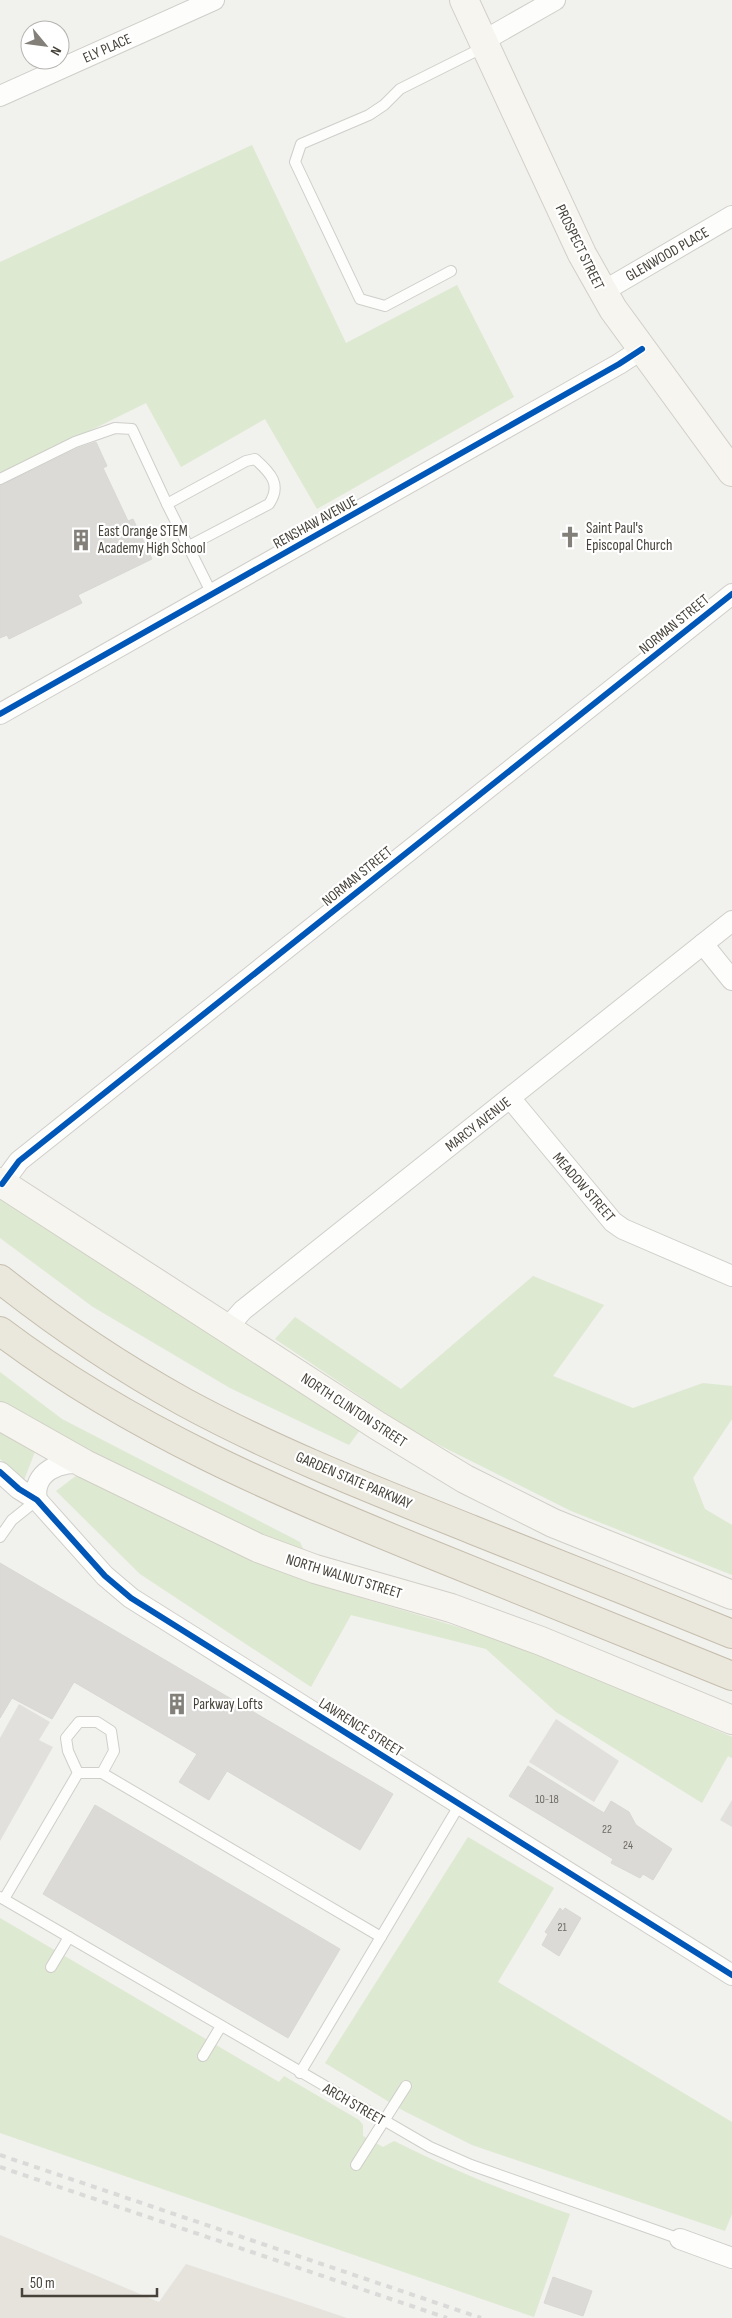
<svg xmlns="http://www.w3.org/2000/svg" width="732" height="2318" font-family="'Sofia Sans Condensed',sans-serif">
  <rect width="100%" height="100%" fill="#f1f1ed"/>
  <path fill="#e5e3dc" d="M0 2235 159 2302 186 2264 347 2318H0Z"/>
  <g fill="#dde9d0">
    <path d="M252 145 346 343 457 285 514 397 317 509 265 419 181 467 146 403 0 475V262Z"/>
    <path d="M0 1195 360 1430 349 1445 230 1388 93 1307 0 1238Z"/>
    <path d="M533 1276 604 1305 553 1376 633 1408 703 1383 732 1386V1419L693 1478 705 1509 732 1525V1575L571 1511 415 1433 275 1339 295 1317 401 1389Z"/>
    <path d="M0 1372 62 1419 300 1542 308 1559 157 1486 0 1402Z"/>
    <path d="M0 1427 36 1449 24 1480 0 1459Z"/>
    <path d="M77 1475 177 1525 335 1590 525 1647 732 1737V1758L728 1756 702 1803 556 1712 486 1649 351 1615 311 1687 140 1574 56 1491Z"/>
    <path d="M468 1837 554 1888 498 1982 732 2122V2214L725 2231 472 2145 404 2111 325 2063Z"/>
    <path d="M0 1918 279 2082 284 2076 359 2120 363 2125V2136L383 2147 394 2141C452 2170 509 2193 570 2214L534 2317 0 2133Z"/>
  </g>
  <g fill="#e1e0dd">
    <path d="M19 1704 50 1722 39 1740 53 1747 0 1841V1738Z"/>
    <path d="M556 1719 619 1761 594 1802 529 1762Z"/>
    <path d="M732 1800V1827L720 1820Z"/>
  </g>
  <g fill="#dbdad6" stroke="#d9d8d3">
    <path d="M96 442 107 466 103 468 128 521 133 519 152 559 78 595 82 603 9 639 7 635 0 638V486L78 448Z"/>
    <path d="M0 1563 393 1794 360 1850 227 1771 209 1800 179 1782 197 1754 74 1682 52 1719 12 1698 0 1718Z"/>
    <path d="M528 1766 604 1813 611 1801 629 1812 636 1825 672 1849 653 1880 643 1874 640 1878 611 1863 613 1859 509 1796Z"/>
    <path d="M95 1805 340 1949 288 2038 43 1894Z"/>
    <path d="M560 1908 563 1911 565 1908 581 1918 559 1956 542 1945 548 1934 545 1932Z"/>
    <path d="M553 2277 592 2291 583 2316 544 2303Z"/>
  </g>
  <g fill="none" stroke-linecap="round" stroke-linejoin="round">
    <g stroke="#cfceca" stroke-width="12">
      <g id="lane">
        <path d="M451 271 385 306 360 299 295 162 301 144 369 115 384 105 400 89 484 47"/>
        <path d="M0 479 75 442 115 428 132 429 167 504"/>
        <path d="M187 547 269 504C282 485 271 473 255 459L246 461 167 504 212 594"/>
        <path d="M0 1537 12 1520 37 1500"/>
        <path d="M78 1773 68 1751 66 1738 79 1722H97L111 1731 114 1751 102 1773"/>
        <path d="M0 1897 430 2147 471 2165 680 2239"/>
        <path d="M4 1899 78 1773H102L381 1937"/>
        <path d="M51 1967 69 1937"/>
        <path d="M203 2056 221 2026"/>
        <path d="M300 2073 460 1804"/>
        <path d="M356 2165 406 2086"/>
      </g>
    </g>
    <g stroke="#cfceca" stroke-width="22">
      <g id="street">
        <path d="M483 41 555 0"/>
        <path d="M0 96 214 0"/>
        <path d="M602 292 732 216"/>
        <path d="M0 714 619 364 642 349"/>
        <path d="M703 944 732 980"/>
        <path d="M510 1098 613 1222 623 1229 732 1276"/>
        <path d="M2 1184 19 1161 732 594"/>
        <path d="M226 1329 243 1310 732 921"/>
        <path d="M0 1472 19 1489 37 1500 105 1576 131 1598 732 1975"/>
        <path d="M37 1500C31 1472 62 1459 85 1464"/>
        <path d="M680 2239 732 2258"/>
      </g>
    </g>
    <g stroke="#d1cfc6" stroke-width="30">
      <g id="secondary">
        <path d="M464 0 582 254 613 309 732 472"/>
        <path d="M0 1182 378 1426 465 1479 553 1523 732 1595"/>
        <path d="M0 1416 85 1464 258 1548 315 1569 451 1608 541 1641 732 1720"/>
      </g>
    </g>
    <g stroke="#c6beac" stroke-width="30">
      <g id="highway">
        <path d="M0 1279C58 1325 119 1366 184 1402 276 1452 376 1491 473 1530 559 1564 646 1599 732 1634"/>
        <path d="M0 1331C131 1430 282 1494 433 1555 533 1596 633 1636 732 1676"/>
      </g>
    </g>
    <use href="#lane" stroke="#fdfdfc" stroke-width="10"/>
    <use href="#street" stroke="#fdfdfc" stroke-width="20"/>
    <use href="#secondary" stroke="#f6f5f0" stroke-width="28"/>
    <use href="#highway" stroke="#eae7dd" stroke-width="28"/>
    <g stroke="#dadad9" stroke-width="4" stroke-dasharray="6 6" stroke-linecap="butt">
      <path d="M0 2155 481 2318"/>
      <path d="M0 2167 447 2318"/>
    </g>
    <g stroke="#fff" stroke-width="9">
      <g id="cycleway">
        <path d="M0 714 619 364 642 349"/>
        <path d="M2 1184 19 1161 732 594"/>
        <path d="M0 1472 19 1489 37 1500 105 1576 131 1598 732 1975"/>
      </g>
    </g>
    <use href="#cycleway" stroke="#0057b8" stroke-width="6"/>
  </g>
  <defs>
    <g id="church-bare" transform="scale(1.725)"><path d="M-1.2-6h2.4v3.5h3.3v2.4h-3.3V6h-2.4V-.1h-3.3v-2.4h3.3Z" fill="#828079" stroke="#fff" stroke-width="2.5" paint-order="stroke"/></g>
    <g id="building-bare" transform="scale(1.725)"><path d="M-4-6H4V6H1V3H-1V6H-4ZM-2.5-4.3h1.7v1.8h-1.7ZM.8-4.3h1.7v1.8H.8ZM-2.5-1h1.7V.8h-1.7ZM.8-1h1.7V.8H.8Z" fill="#828079" stroke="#fff" stroke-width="2.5" paint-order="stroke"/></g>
  </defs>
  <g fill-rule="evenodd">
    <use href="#church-bare" x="570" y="537"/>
    <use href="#building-bare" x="81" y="540"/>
    <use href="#building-bare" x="177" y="1704"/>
  </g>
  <g text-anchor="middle" stroke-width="4.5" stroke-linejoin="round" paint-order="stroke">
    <g font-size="12" fill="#6d6a62">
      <text x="547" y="1803">10-18</text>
      <text x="607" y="1833">22</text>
      <text x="628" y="1849">24</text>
      <text x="562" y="1931">21</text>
    </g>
    <g font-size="15" fill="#47433a" stroke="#fff">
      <text transform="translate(107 48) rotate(-24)" y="5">ELY PLACE</text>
      <text transform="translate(580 247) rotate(64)" y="5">PROSPECT STREET</text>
      <text transform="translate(667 254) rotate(-30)" y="5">GLENWOOD PLACE</text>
      <text transform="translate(315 522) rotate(-29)" y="5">RENSHAW AVENUE</text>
      <text transform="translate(674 624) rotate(-39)" y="5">NORMAN STREET</text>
      <text transform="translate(357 876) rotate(-39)" y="5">NORMAN STREET</text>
      <text transform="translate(478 1124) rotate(-38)" y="5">MARCY AVENUE</text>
      <text transform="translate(584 1187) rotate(49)" y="5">MEADOW STREET</text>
      <text transform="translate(354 1410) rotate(33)" y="5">NORTH CLINTON STREET</text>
      <text transform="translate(354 1480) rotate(23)" y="5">GARDEN STATE PARKWAY</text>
      <text transform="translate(344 1576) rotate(17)" y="5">NORTH WALNUT STREET</text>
      <text transform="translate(361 1727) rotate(32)" y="5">LAWRENCE STREET</text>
      <text transform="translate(354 2104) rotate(30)" y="5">ARCH STREET</text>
    </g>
    <g font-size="15" fill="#47433a" stroke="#fff" text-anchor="start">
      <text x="586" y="533">Saint Paul's<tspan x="586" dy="17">Episcopal Church</tspan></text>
      <text x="98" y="536">East Orange STEM<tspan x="98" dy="17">Academy High School</tspan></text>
      <text x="193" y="1709">Parkway Lofts</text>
    </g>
  </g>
  <g transform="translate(45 45) rotate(119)"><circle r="24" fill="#ffffff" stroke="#b5b4b0"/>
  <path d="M0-4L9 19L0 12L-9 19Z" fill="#828079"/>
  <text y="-8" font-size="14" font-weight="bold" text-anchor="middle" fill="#47433a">N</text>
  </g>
  <path d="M22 2288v8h135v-8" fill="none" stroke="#47433a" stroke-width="2.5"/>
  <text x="30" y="2288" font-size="15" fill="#47433a" stroke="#ffffff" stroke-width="4" paint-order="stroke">50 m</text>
</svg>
